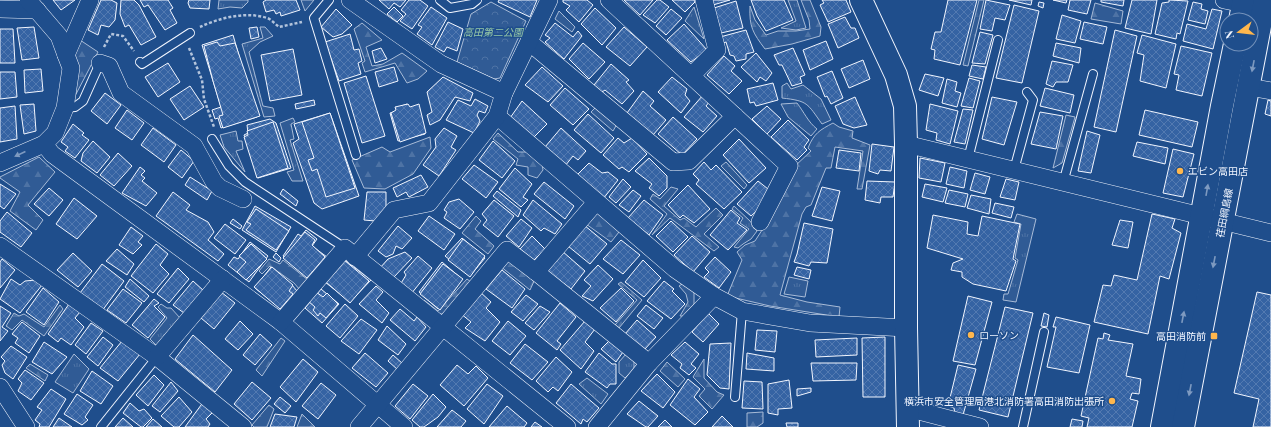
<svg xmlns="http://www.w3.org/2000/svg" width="1271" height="427" font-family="'Playfair Display','Noto Sans JP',serif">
  <defs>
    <pattern id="grass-tufts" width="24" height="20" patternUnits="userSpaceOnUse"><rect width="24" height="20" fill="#305b95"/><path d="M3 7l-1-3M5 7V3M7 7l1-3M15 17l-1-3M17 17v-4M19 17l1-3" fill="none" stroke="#4e73a5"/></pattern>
    <pattern id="forest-firs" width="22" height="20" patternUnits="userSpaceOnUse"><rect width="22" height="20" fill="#305b95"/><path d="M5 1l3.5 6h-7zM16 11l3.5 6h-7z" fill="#4e73a5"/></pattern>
    <pattern id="park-crowns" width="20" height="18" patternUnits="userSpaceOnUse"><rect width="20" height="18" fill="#305b95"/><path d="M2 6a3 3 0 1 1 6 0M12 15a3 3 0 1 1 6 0" fill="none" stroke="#4e73a5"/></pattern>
    <pattern id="building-cross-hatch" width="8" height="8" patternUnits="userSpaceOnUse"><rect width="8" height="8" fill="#3563a3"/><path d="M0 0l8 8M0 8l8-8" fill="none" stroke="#537ab1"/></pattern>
  </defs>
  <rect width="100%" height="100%" fill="#1f4e8c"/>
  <g fill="url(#grass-tufts)" stroke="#a8bbd7">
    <path d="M219 0H248V2L242 8 230 7 218 9Z"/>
    <path d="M788 0H797L806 28 796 30 781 28 796 21Z"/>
    <path d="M979 0H984L968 66 963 65Z"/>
    <path d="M694 7 704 39 685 21Z"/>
    <path d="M260 27H265L273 36 260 42 249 52 263 106 273 108 275 116 264 117 242 44 263 38Z"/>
    <path d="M787 83 791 89 803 85 821 99 831 120 822 124C807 103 808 101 782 98V86Z"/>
    <path d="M797 103C804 112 808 122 817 129L811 136 788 117 781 104Z"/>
    <path d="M293 118 295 122 291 124 294 139 290 140 303 181H292L287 172 294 170 280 123Z"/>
    <path d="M236 131 238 141H242L243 149 236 151 245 172 224 147 220 135Z"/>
    <path d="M734 206 750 221 757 231 751 239 743 244 738 248 734 247 749 229 740 223 743 218 732 209Z"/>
    <path d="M1017 214 1036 219 1016 302 1003 300 1004 294H1008L1018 260 1015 258 1021 224 1014 222Z"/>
    <path d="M789 277 808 281 805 297 784 294Z"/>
    <path d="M161 304 167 308H171L180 318 157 346 150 339 167 318 158 307Z"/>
    <path d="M74 354 89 369 73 393 55 382Z"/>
    <path d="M626 354 634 362V369L625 378 619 373V362Z"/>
    <path d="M587 378 608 394 601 404 579 384Z"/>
  </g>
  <g fill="url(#forest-firs)" stroke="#a8bbd7">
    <path d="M301 0H314L305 11Z"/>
    <path d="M801 0H810L821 27 820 36 792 44 765 49C753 33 749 27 750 6L755 20 766 35 778 31H796L810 29 809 20Z"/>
    <path d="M1095 3 1123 11 1121 24 1091 19Z"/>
    <path d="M559 11 575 27 572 32 555 19Z"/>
    <path d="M362 23 382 40 366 47 372 66 383 64 402 53 427 71 418 79 407 83 395 63 365 72 362 63 365 61 354 29Z"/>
    <path d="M80 40 98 52 75 96 73 52Z"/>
    <path d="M596 107 617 124 613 131 591 112Z"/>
    <path d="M1066 115 1075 117 1062 163 1053 168Z"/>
    <path d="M833 123 839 127 853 131 852 138 870 145 862 189H857L863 151 835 147 831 168H826L811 205 806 207 802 214 780 295 807 302 840 307 839 317 770 306 727 296 742 260 737 252 745 245 755 241 764 227 794 167 811 151 808 148C814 133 820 130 833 123Z"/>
    <path d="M498 133 518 152H528L542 164 543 170 537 178 528 175V167L516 165 518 159 493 139Z"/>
    <path d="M430 137 431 148 413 174 385 189 364 188 352 160 382 147 390 152Z"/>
    <path d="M39 157 55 172 28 205 43 220 36 230 10 211 20 192 0 178V177Z"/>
    <path d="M726 162 747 185 744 189 721 166Z"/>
    <path d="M671 187 678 189 664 206 680 220 684 218 696 227 716 208 723 215 704 234 719 247 714 251 670 218 652 235 667 214 650 199 653 194 660 199Z"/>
    <path d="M598 212 619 232 611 242 586 224Z"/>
    <path d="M476 216 481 221 475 229 494 246 488 254 462 233Z"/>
    <path d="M508 258 535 279 530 290 500 266Z"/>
    <path d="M269 259 280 264 283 260 308 280 300 290 294 283 270 266 262 274 259 271Z"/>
    <path d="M467 279 471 282 443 314H434L421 303 424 300 438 311Z"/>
    <path d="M621 282 642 300 619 328 615 325 637 300 618 284Z"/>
    <path d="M685 282 694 290V304L683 316H680L688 302 686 294 679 286Z"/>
    <path d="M60 305 63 309 44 336 22 320 12 330 6 326 14 313 19 316 24 314 44 327Z"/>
    <path d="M281 338 285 341 262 376 256 370Z"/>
    <path d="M704 359V378L717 392 724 395 712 409 699 396 705 389 693 377Z"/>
    <path d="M667 362 685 379 678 387 660 371Z"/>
    <path d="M30 364 48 375 45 381 26 368Z"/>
    <path d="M269 405 274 409 267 427H254L252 425Z"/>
    <path d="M763 412V423L757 427H747V413Z"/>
    <path d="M302 414 315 427H297Z"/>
  </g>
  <path fill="url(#park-crowns)" stroke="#a8bbd7" d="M491 2 526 21 500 78 494 79 457 62 471 14Z"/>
  <g fill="url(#building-cross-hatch)" stroke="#f2f6ff">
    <path d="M53 0H75L61 10Z"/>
    <path d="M101 0H111L117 3 115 20 109 27 101 25 98 35 88 30Z"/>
    <path d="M121 0H134L139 5 156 37 141 45 129 25 125 27 120 14Z"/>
    <path d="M140 0H168L173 8 170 10 177 23 165 30 148 5 144 7Z"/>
    <path d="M189 0H210L209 9 190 8 188 3Z"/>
    <path d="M266 0H296L300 10 281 16 280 12 276 14 274 10 266 12 263 2Z"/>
    <path d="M379 0H406L400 7 394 3 389 9Z"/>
    <path d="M409 0H420L428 6 412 29 400 21 406 14 401 10Z"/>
    <path d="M499 0H537L530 17 498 2Z"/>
    <path d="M563 0H587L593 5 579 22 566 10 570 6 563 2Z"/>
    <path d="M624 0H653L640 15Z"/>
    <path d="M657 0H660L669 7 655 23 643 15Z"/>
    <path d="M672 0H694L695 2 685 12Z"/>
    <path d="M712 0H730L713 5Z"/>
    <path d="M751 0H784L793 20 766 31 757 16Z"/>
    <path d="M822 0H846L851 12 828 22 820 5 824 3Z"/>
    <path d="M948 0H977L960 65 934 59 935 50 931 49 935 32H941Z"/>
    <path d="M986 0 1010 5 1005 20 995 18 992 31 980 29Z"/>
    <path d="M1009 0H1032L1031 5Z"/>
    <path d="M1053 0H1067L1066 3Z"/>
    <path d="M1070 0H1091L1087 14 1068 10Z"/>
    <path d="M1101 0H1124L1123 6 1101 2Z"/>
    <path d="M1132 0H1157L1151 34 1125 28Z"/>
    <path d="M1169 0 1188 1 1180 34 1177 33 1176 39 1155 34 1162 3 1169 2Z"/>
    <path d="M736 1 743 28 721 33 714 8Z"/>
    <path d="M1039 2 1044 3 1043 8 1038 6Z"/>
    <path d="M1193 2 1202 4 1201 9 1208 11 1205 24 1188 20Z"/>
    <path d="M1014 5 1039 11 1022 83 996 78Z"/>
    <path d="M394 7 403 16 397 22 387 14Z"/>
    <path d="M431 7 447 18 432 45 417 34 422 27 418 25Z"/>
    <path d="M595 8 616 28 602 45 581 24Z"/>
    <path d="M336 9 352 25 342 34 333 37 321 27Z"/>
    <path d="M671 9 682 18 666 35 656 26Z"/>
    <path d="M1212 9 1222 11 1213 49 1183 41 1187 24 1206 29Z"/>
    <path d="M1062 15 1081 21 1075 43 1056 39Z"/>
    <path d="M845 17 851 28H855L859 38 838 48 828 24Z"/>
    <path d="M448 22 463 29 457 51 447 47 444 52 435 47Z"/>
    <path d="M1084 22 1107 27 1103 44 1080 39Z"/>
    <path d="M555 23 573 37 578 31 582 36 564 59 545 42 550 38 545 35Z"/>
    <path d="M684 24 707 50 691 62 667 40Z"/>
    <path d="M34 27 39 58 22 60 17 28Z"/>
    <path d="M257 27 259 37 251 39 249 28Z"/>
    <path d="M624 27 647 47 630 66 606 47Z"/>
    <path d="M0 29H13L15 63H0Z"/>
    <path d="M746 30 754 52 746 54V59L736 61 734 56 730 55 726 42 721 44 720 37Z"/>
    <path d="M1115 30 1137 36 1116 132 1094 127Z"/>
    <path d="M980 32 993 35 985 64 972 63Z"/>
    <path d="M350 34 354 50 359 49 362 61 358 63 361 74 339 81 325 42Z"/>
    <path d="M233 35 257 117 221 128 218 118 215 119 212 110 221 107 202 45Z"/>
    <path d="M1142 35 1176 44 1166 88 1140 81 1144 55 1137 53Z"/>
    <path d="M826 41 833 59 810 70 803 50Z"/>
    <path d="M217 42 220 46 235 43 260 116 223 128 219 116 223 115 213 81 204 46Z"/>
    <path d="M583 43 605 62 589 79 569 59Z"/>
    <path d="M1056 43 1081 48 1079 63 1053 56Z"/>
    <path d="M1181 46 1212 53 1202 96 1176 90 1179 75 1174 74Z"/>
    <path d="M381 48 387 59 375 63 372 51Z"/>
    <path d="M793 48 805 75 800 77 802 83 792 86 782 65H779L774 55Z"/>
    <path d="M293 49 302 95 270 101 261 55Z"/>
    <path d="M756 53 772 73 766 81 760 77 757 82 741 67Z"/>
    <path d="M724 56 735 66 731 71 742 81 729 94 707 75Z"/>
    <path d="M863 60 870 79 849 88 841 69Z"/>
    <path d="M1052 61 1073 65 1068 82H1056L1053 87 1046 84Z"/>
    <path d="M168 63 180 82 158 97 145 77Z"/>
    <path d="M611 64 629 80 626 82 634 91 622 104 605 90 602 92 594 85Z"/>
    <path d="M972 65 986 67 983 79 969 76Z"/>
    <path d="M394 67 398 81 379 87 375 72Z"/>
    <path d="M542 67 563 86 548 102 525 85Z"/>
    <path d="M41 69 43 91 25 93 24 70Z"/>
    <path d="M832 71 843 98 831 104 827 96 825 97 817 77Z"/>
    <path d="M0 72H15L17 97 0 99Z"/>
    <path d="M925 74 944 78 938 96 919 90Z"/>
    <path d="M366 76 385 136 362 143 344 83Z"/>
    <path d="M443 77 473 93 470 101 455 97 440 120 430 125 427 115 432 112 427 92Z"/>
    <path d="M672 77 687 89 685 95 690 101 681 113 658 92Z"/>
    <path d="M969 78 980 81 973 108 961 106Z"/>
    <path d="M947 79 957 82 955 91 961 93 957 107 942 103Z"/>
    <path d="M773 83 778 100 756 106 754 102 750 103 747 89Z"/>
    <path d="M190 86 204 107 184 120 170 99Z"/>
    <path d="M565 88 589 109 573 125 550 105Z"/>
    <path d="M1045 88 1074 95 1070 113 1040 106Z"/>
    <path d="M643 91 654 101 650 106 666 120 653 135 627 113Z"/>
    <path d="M105 93 121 105 107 124 91 111Z"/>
    <path d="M703 95 710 101 706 106 717 116 703 132 684 117Z"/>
    <path d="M855 97 867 125 854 128 843 124 835 106Z"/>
    <path d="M992 97 1017 102 1004 145 982 139Z"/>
    <path d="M475 99 488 106 485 113 479 111 477 115 480 121 474 133 446 120 458 100 471 106Z"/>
    <path d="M314 100 315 105 296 109 295 104Z"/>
    <path d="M1268 100 1271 101V116L1265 114Z"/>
    <path d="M522 101 547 124 533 138 510 118Z"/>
    <path d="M34 104 36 131 24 134 20 105Z"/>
    <path d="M407 104 408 109 417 106 425 134 398 141 390 113 397 111 396 108Z"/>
    <path d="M408 104 410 107 419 104 426 133 400 142 391 113 396 110 395 107Z"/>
    <path d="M930 104 958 111 950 144 936 140 937 133 926 130Z"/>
    <path d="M15 106 17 139 0 142V108Z"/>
    <path d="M767 106 781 119 767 134 752 119Z"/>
    <path d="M963 109 973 110 965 144 954 142Z"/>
    <path d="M127 110 144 123 132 140 115 128Z"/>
    <path d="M1145 110 1198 122 1192 147 1139 135Z"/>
    <path d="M1040 112 1063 116 1056 149 1031 144Z"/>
    <path d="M330 113 359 196 322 209 314 203 293 143 299 139 294 124Z"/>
    <path d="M330 113 355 188 326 197 317 169 312 171 308 160 314 158 302 122Z"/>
    <path d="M588 114 614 138 601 153 574 130Z"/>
    <path d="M673 117 697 139 682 155 658 134Z"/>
    <path d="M270 119 276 123 291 168 258 178 244 135 248 133 247 125Z"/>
    <path d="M788 120 809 140 804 147 807 150 797 160 771 137Z"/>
    <path d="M273 122 288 168 257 178 244 137 248 135 247 131Z"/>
    <path d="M73 124 84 133 82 135 89 140 75 158 65 151 68 147 61 142Z"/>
    <path d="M153 128 176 145 164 162 141 145Z"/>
    <path d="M444 128 457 136 451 147 456 150 439 176 423 165 436 147 435 139Z"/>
    <path d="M561 128 586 151 578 160 573 156 565 166 545 147Z"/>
    <path d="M1087 131 1100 135 1091 173 1078 171Z"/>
    <path d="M618 138 624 143 632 138 647 154 629 172 622 167 619 169 603 155Z"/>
    <path d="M739 139 766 168 749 183 723 155Z"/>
    <path d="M93 141 110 157 97 173 81 161 83 153Z"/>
    <path d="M493 141 515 161 502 178 479 160Z"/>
    <path d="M1137 142 1168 148 1165 164 1133 156Z"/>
    <path d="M872 144 894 147 891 171 880 170 878 174 869 171Z"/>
    <path d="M1173 149 1194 154 1183 197 1163 193Z"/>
    <path d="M181 150 194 161 182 178 168 167Z"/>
    <path d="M839 150 861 153 859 171 836 168Z"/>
    <path d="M118 153 132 166 114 186 100 175Z"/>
    <path d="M649 158 667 176V188L659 196 649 188 652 184 635 171Z"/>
    <path d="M920 158 945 163 941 182 919 178Z"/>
    <path d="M704 162 711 170 716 165 742 192 724 209 696 184 699 180 693 174Z"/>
    <path d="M589 163 602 173 608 172 618 180 603 199 577 175Z"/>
    <path d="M474 165 498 182 486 198 462 179Z"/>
    <path d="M140 167 145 171 141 175 145 178 142 181 157 193 146 206 122 193Z"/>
    <path d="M950 167 967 171 964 188 946 184Z"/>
    <path d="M515 168 532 184 523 197 528 200 521 207 499 189Z"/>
    <path d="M975 173 990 177 985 194 970 190Z"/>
    <path d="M421 175 428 187 409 197 406 192 397 197 393 188Z"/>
    <path d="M190 177 212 191 207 200 185 185Z"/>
    <path d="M623 179 631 187 616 203 609 197Z"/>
    <path d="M1006 179 1019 182 1015 200 1000 197Z"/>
    <path d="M758 181 768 189 762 206 751 216 737 204Z"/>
    <path d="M867 181 895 182 893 197H881L880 203 865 200Z"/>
    <path d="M544 182 574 206 565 219 534 194Z"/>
    <path d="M0 184 16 194 4 209 0 206Z"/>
    <path d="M925 184 947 188 943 202 922 197Z"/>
    <path d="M688 185 710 209 694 223 683 215 680 218 668 205Z"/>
    <path d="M822 187 840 191 832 221 812 216Z"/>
    <path d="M49 188 63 200 49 216 34 204Z"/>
    <path d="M283 189 298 201 296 206 280 194Z"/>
    <path d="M633 190 641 196 629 212 619 205Z"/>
    <path d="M949 190 968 194 965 207 945 203Z"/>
    <path d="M497 191 521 210 518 217 493 196Z"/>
    <path d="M173 192 190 205 186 210 208 222 214 232 208 240 224 254 218 261 156 216Z"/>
    <path d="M367 192H386V207L375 221 364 220Z"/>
    <path d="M971 195 991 199 989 214 967 208Z"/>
    <path d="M74 198 97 216 77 239 56 224Z"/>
    <path d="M459 199 474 212 460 229 444 218 447 212 444 210 449 202Z"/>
    <path d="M494 200 514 216 498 237 483 225 487 220 482 214Z"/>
    <path d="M533 200 562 224 555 234 544 228 541 231 523 215Z"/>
    <path d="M644 200 663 215 649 235 628 218Z"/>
    <path d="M995 203 1014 207 1011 218 992 213Z"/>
    <path d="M255 206 291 227 276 252 242 230Z"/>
    <path d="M256 209 289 231 276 250 246 230 251 224 247 222Z"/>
    <path d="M731 210 740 218 737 223 747 230 728 250 710 235Z"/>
    <path d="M7 212 32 233 21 247 0 232V221Z"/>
    <path d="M1152 214 1175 219 1172 228 1181 233 1169 279 1160 276 1148 334 1094 322 1103 285 1111 286 1114 275 1137 280Z"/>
    <path d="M933 215 968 222 967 234 978 236 982 216 1020 224 1013 259 1016 261 1006 291 973 284 962 277V272L951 270 953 263 963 259 927 248Z"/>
    <path d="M429 216 455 234 444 250 418 231Z"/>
    <path d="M233 219 242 226 240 229 230 223Z"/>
    <path d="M521 219 532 228 519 247 506 236Z"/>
    <path d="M1120 220 1133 222 1128 248 1112 245Z"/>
    <path d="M671 221 688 237 673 252 656 236Z"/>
    <path d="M804 223 833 229 827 263 811 262 809 266 794 262 797 254Z"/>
    <path d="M225 224 246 240 235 254 214 238Z"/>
    <path d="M584 225 607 244 590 264 568 246Z"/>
    <path d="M398 226 412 238 402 249 396 246 393 254 386 257 378 251Z"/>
    <path d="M131 227 143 236 138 242 142 245 133 254 119 245Z"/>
    <path d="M306 230 317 239 312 246 327 257 311 276 283 256 298 234 301 236Z"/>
    <path d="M305 232 315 240 312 245 325 257 307 278 283 258Z"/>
    <path d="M532 236 545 249 534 260 520 249Z"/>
    <path d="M692 236 710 252 693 272 674 255Z"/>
    <path d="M462 238 485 258 470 276 445 256Z"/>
    <path d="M463 239 485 256 470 277 448 260Z"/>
    <path d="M621 240 640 255 623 274 603 259Z"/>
    <path d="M250 242 268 256 249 282 228 265 234 257 238 259Z"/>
    <path d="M156 244 168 254 160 265 169 274 153 293 131 276Z"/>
    <path d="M251 244 267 259 246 280 237 272 246 262 239 256Z"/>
    <path d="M117 249 134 264 127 275 106 261Z"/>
    <path d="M562 251 585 271 571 289 547 271Z"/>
    <path d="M405 252 412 258 393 278 379 269 388 259Z"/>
    <path d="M73 253 92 271 78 287 57 270Z"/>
    <path d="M276 253 281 258 279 262 273 257Z"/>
    <path d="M418 256 432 268 411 294 400 285 406 275 404 272Z"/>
    <path d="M715 257 731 272 719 288 704 277 709 272 705 268Z"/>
    <path d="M2 259 15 270 0 288V262Z"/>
    <path d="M343 259 371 280 350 302 325 282Z"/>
    <path d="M344 260 369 281 350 303 326 282Z"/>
    <path d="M643 260 661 278 644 297 625 282Z"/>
    <path d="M442 262 462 279 438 309 419 292Z"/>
    <path d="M102 264 124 281 102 311 80 293Z"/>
    <path d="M443 264 463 279 440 310 420 294Z"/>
    <path d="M598 265 613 279 593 301 582 296 591 286 584 280Z"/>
    <path d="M271 267 292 285 297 291 281 309 255 288Z"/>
    <path d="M272 267 293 285 289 291 293 294 280 309 254 287Z"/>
    <path d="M797 267 811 270 809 279 794 275Z"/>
    <path d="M178 268 189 279 169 303 157 294Z"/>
    <path d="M502 270 525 289 512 308 486 289Z"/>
    <path d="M11 279 20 285 25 281 36 280 42 285 20 313 0 299Z"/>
    <path d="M130 279 149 296 144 302 125 287Z"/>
    <path d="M193 281 204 291 184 313 173 305Z"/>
    <path d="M664 281 674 289 672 291 685 304 671 319 647 301Z"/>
    <path d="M376 286 383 292 376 300 389 313 382 323 359 304Z"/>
    <path d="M43 288 59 302 44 325 26 312Z"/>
    <path d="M621 288 634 301 616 322 600 308Z"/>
    <path d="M123 289 142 303 126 323 107 310Z"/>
    <path d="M321 289 339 304 322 323 305 308Z"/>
    <path d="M479 291 491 302 486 308 500 322 485 341 465 328 471 322 460 313Z"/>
    <path d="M221 292 235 303 214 329 201 318Z"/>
    <path d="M316 292 323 297 327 293 338 304 326 318 320 313 318 316 313 310 315 307 308 301Z"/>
    <path d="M1257 292 1271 295V427H1253L1259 399 1234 393Z"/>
    <path d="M526 295 538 304 523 321 511 312Z"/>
    <path d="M968 296 992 302 975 365 953 361Z"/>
    <path d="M154 299 159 303 154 306 165 317 148 338 132 325Z"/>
    <path d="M560 303 576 317 557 341 561 344 557 350 536 333Z"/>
    <path d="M69 304 80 312 75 318 84 327 71 345 61 338 58 342 48 334Z"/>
    <path d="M345 304 358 316 340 338 326 326Z"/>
    <path d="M646 305 663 318 654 329 637 316Z"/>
    <path d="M0 306 11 313 2 327 8 331 0 341Z"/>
    <path d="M540 306 550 312 534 330 525 323Z"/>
    <path d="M1005 307 1033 313 1008 417 979 410Z"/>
    <path d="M400 309 414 321 417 317 426 327 415 341 390 320Z"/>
    <path d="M708 313 719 324 703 342 692 332Z"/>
    <path d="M1044 313 1049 315 1047 327 1041 326Z"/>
    <path d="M1056 317 1090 325 1079 373 1047 367 1056 327H1053Z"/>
    <path d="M361 319 377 330 359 354 341 341Z"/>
    <path d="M637 320 656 337 644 350 625 334Z"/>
    <path d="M240 321 253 334 238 350 225 339Z"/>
    <path d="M508 321 526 336 510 355 492 341Z"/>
    <path d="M585 321 595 329 585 342 594 351 581 369 560 350Z"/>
    <path d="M22 322 40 336 29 353 15 343 18 338 12 334Z"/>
    <path d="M91 323 103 331 86 354 75 345Z"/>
    <path d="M387 326 406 344 398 355 378 340Z"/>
    <path d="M757 330 777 331 775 352 755 350Z"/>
    <path d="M1104 333 1110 335 1108 340 1133 344 1126 376 1141 379 1139 394 1132 393 1130 399 1138 401 1132 427H1087L1089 418 1081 416 1098 338 1103 339Z"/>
    <path d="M260 334 272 345 255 365 243 355Z"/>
    <path d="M193 335 232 370 215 392 175 359Z"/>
    <path d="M103 337 113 345 98 366 87 357Z"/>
    <path d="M885 337V397H863L862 338Z"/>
    <path d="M857 338V355L816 357 815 340Z"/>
    <path d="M122 341 140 354 118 381 100 368Z"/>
    <path d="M609 341 623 352 616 362 601 349Z"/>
    <path d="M44 342 67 357 52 374 32 362Z"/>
    <path d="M685 342 699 354 691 364 696 368 689 375 680 368 682 364 671 355Z"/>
    <path d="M731 343 729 389 720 388 707 375 710 344Z"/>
    <path d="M525 344 548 362 532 380 510 363Z"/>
    <path d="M11 346 27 357 13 379 5 373 2 365 5 361 1 357Z"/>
    <path d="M365 353 388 373 376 387 352 368Z"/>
    <path d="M599 353 612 364H616V384H610L607 388 585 372Z"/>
    <path d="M747 353 774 358V371L746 369Z"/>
    <path d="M393 355 403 364 398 370 388 361Z"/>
    <path d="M556 357 572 372 558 391 553 387 548 392 536 381Z"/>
    <path d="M303 359 318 372 296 402 280 387Z"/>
    <path d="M811 363H857L856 380 813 381Z"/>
    <path d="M457 365 468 374 476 366 488 378 464 406 440 385Z"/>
    <path d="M958 365 976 369 963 415 955 414 954 408 948 406Z"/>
    <path d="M25 370 44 383 31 400 18 391 22 383 18 379Z"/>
    <path d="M92 371 113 386 101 404 80 391Z"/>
    <path d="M657 374 675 392 663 408 641 391Z"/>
    <path d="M154 375 164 385 148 406 136 395Z"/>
    <path d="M688 379 700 389 694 397 708 412 695 425 670 405Z"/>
    <path d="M789 380 792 408 778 409V415L768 413V384Z"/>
    <path d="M744 381 762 382 763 409 742 408Z"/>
    <path d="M171 382 178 391 160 412 152 406Z"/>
    <path d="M252 382 271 398 252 420 234 404Z"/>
    <path d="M321 383 336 395 318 419 302 406Z"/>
    <path d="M413 384 428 396 410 419 395 406Z"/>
    <path d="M487 384 503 396 484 424 467 409Z"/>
    <path d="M571 384 599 408 587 422 583 419 581 424 556 403Z"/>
    <path d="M811 388V392L797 396V389Z"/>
    <path d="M51 389 66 399 49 427H39L40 424 35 420 42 410 37 407Z"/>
    <path d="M77 394 93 405 85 417 88 420 82 425 64 414Z"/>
    <path d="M433 394 446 407 438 417 424 427H420L412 420Z"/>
    <path d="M179 397 192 412 179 427H174L161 416Z"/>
    <path d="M280 397 291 406 285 413 274 404Z"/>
    <path d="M204 401 213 412 206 419 210 424 208 427H185Z"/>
    <path d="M639 401 658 416 648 427H646L627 414Z"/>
    <path d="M130 403 139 411 144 409 152 418 143 427H141L123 413Z"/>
    <path d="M507 406 527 423 524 427H489Z"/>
    <path d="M452 410 466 421 461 427H437Z"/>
    <path d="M275 414 297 417 294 427H270Z"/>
    <path d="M722 416 733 427H712Z"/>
    <path d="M59 418 72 427H53Z"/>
    <path d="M123 418 133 427H115Z"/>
    <path d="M153 419 162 427H146Z"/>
    <path d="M1072 419 1083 421 1082 427H1070Z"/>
    <path d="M665 420 672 427H658Z"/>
    <path d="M535 422 542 427H531Z"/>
    <path d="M786 423H798V427H787Z"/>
  </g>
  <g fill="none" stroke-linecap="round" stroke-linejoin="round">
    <g stroke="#f2f6ff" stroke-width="10">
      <g id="lane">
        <path d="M329 0 314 18 356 155"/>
        <path d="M440 0 450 8 472 4 477 0"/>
        <path d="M140 62 142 64 190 33"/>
        <path d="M65 108 75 107 83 101 100 63"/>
        <path d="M212 139 229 166 245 182 345 248"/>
        <path d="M968 159 998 40"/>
        <path d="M1014 170 1033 100 1027 92"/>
        <path d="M1063 183 1093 74"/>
        <path d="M735 397 742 311"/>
        <path d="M101 427 157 357"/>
        <path d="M1023 427 1044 332"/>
      </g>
    </g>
    <g stroke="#f2f6ff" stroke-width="18">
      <g id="street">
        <path d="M350 0 441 64 504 93"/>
        <path d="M609 0 789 166 760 222"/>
        <path d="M1224 0 1244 4"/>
        <path d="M0 9 37 10"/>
        <path d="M529 42 673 162 689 161 735 116"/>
        <path d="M66 55 90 0"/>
        <path d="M100 63 109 66 121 93 194 146 214 182 220 188 243 199"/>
        <path d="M691 76 717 50 704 0"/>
        <path d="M1249 87 1271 91"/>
        <path d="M497 116 675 269 714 296 742 311 810 323 906 328"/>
        <path d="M44 144 52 154 281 322 404 427"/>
        <path d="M906 144 1271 233"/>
        <path d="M0 163 44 144 55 133 65 108 71 68 66 55 59 36 28 0"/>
        <path d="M0 246 157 357 243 427"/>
        <path d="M355 257 394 210 429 203 497 116 504 93 549 0"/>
        <path d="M536 272 596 202"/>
        <path d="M281 322 345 248 567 427"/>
        <path d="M157 357 223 279"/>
        <path d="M0 387 26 427"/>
        <path d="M907 408 980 427"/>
        <path d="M359 427 507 250 536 272 649 363"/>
        <path d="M597 427 649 363 714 296"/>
      </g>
    </g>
    <g stroke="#f2f6ff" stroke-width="24">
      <g id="secondary">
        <path d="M861 0 896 75 905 106 906 144V328L908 427"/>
        <path d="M1240 20 1244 0"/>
        <path d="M1162 427 1222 106 1235 44"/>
        <path d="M1183 427 1265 0"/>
      </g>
    </g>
    <g stroke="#b3c4dc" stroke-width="2.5" stroke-dasharray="3 2" stroke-linecap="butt">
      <path d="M200 27C219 18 246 11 267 18 271 19 275 24 279 27L302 22"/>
      <path d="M104 47 111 34 123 36 134 51"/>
      <path d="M189 48 202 80 204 99 214 127"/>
    </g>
    <use href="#lane" stroke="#1f4e8c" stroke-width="8"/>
    <use href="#street" stroke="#1f4e8c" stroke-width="17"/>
    <use href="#secondary" stroke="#1f4e8c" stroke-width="22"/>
  </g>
  <defs><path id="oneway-solid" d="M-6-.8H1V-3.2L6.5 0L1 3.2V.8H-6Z"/></defs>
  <g fill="#7e9ac0">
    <use href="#oneway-solid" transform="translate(1253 66) rotate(101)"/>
    <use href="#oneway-solid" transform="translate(20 154) rotate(155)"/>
    <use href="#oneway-solid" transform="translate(1207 190) rotate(-80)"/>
    <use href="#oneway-solid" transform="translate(1214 262) rotate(101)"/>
    <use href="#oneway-solid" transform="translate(1183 317) rotate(-79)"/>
    <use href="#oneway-solid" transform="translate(1190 390) rotate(101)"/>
  </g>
  <g fill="#ffb74d" stroke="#1f4e8c" stroke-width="1.5">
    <circle cx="1180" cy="171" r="4"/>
    <circle cx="971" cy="335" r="4"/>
    <rect x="1210" y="332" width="8" height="8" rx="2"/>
    <circle cx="1112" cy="401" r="4"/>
  </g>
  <g text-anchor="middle" stroke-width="3" stroke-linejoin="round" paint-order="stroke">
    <g font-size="10" font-style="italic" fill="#97c8a6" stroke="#1f4e8c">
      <text x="493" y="36">高田第二公園</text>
    </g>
    <g font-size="10" fill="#f2f6ff" stroke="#1f4e8c" text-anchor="start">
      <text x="1188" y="175">エビン高田店</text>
      <text x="979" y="339">ローソン</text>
      <text x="1206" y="340" text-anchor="end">高田消防前</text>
      <text x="1104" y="405" text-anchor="end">横浜市安全管理局港北消防署高田消防出張所</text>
    </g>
    <g font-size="10" fill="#f2f6ff" stroke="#1f4e8c">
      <text transform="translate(1224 213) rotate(-79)" y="4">荏田綱島線</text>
    </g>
  </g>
  <g transform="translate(1239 32) rotate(255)"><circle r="19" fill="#1f4e8c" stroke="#7391ba"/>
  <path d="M0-3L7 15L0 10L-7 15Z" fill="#ffb74d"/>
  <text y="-6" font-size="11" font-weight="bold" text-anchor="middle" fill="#f2f6ff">N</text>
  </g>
</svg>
